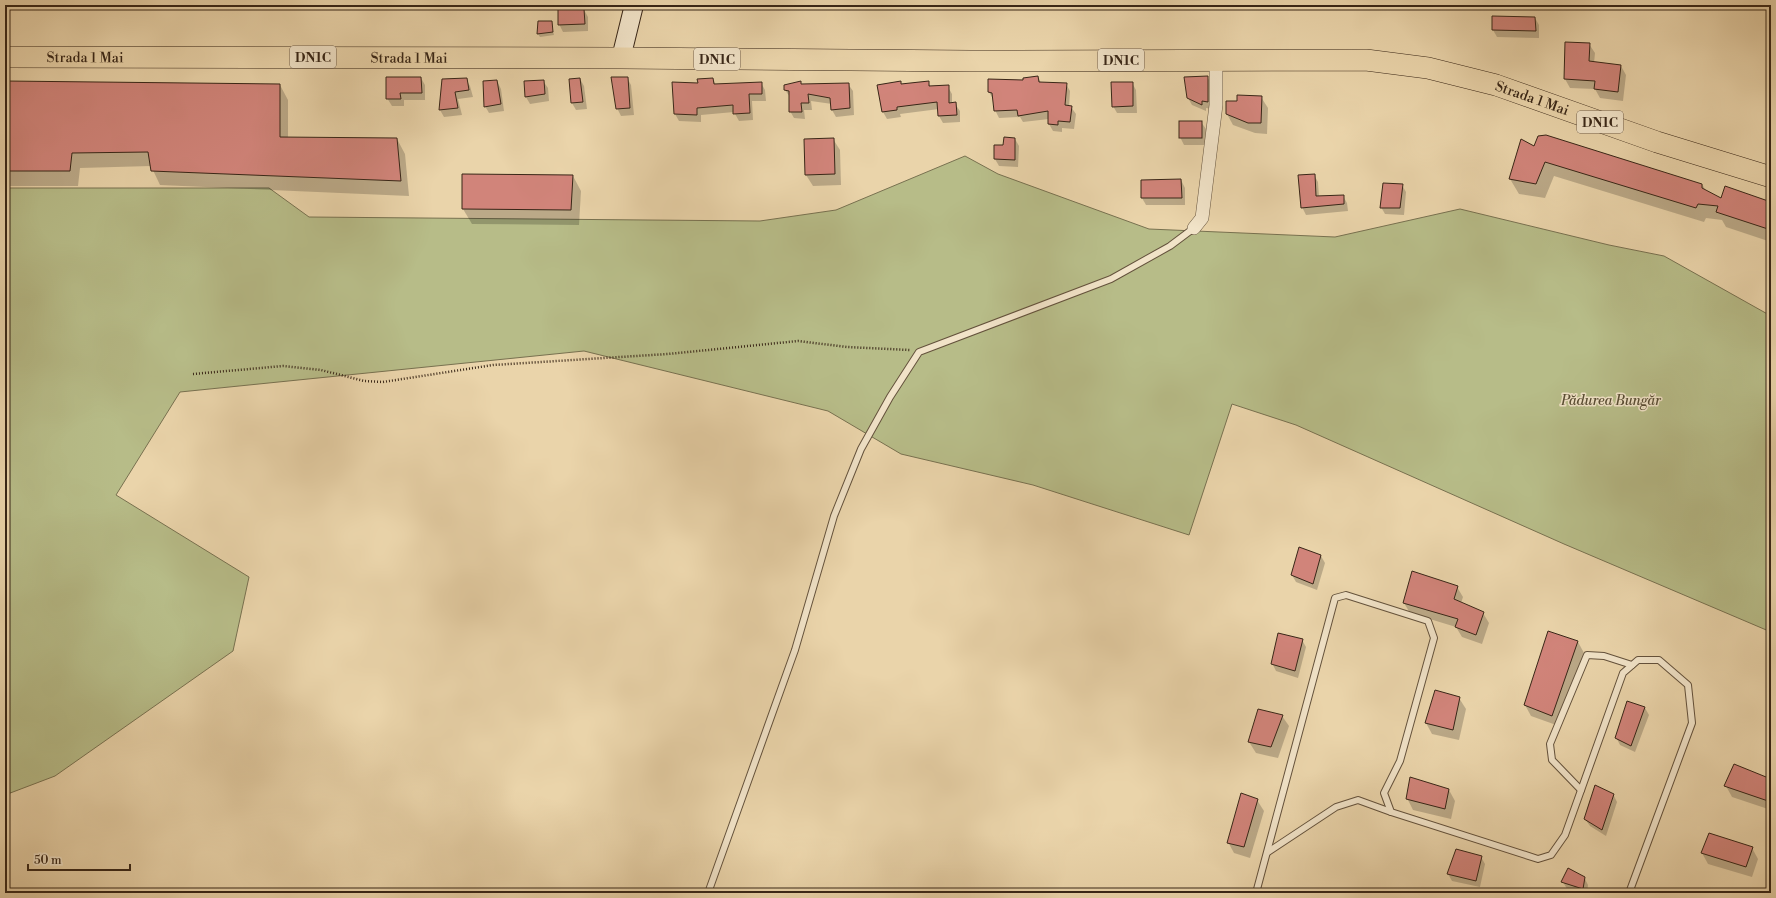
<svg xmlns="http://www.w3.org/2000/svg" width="1776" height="898" font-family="'Libre Bodoni',serif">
  <rect width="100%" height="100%" fill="#ead4aa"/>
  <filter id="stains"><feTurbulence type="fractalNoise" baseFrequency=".005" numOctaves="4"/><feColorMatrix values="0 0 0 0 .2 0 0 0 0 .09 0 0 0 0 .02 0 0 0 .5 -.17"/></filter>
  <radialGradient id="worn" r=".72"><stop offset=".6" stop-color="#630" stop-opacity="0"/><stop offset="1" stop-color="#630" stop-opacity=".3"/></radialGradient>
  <path fill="#b7bc88" stroke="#787150" d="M965 156 998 174 1149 229 1335 237 1460 209 1609 245 1664 256 1771 316V632L1564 544 1296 425 1232 404 1189 535 1033 485 901 454 828 411 584 351 180 392 116 495 249 577 233 651 55 776 5 795V188H269L309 217 760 221 836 210Z"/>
  <g fill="#0003">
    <path d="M584 10 588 17V31L563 32 559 24Z"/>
    <path d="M1493 17 1535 18 1539 25V38L1497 37 1493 30Z"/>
    <path d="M539 22H551L554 35 540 37 538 34Z"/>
    <path d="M1589 44 1595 53 1594 63 1621 66 1626 75 1623 101 1600 98 1595 89 1570 88 1565 79Z"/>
    <path d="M1038 77 1041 83 1066 84 1070 91 1069 107H1071L1076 114 1074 129 1062 128V132L1053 131 1049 124V119L1023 122 1020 117 999 118 995 110 993 99 989 92Z"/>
    <path d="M1207 77 1212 84V109L1206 108V111L1192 105 1188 98Z"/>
    <path d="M421 78 425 85V100H404V106H392L387 98Z"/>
    <path d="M627 78 631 85 634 115 621 116 617 108Z"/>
    <path d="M466 79 470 86 473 97 458 99 462 115 444 117 440 110Z"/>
    <path d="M580 79 584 86 587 109 576 110 572 103Z"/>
    <path d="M713 79 716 85 761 83 765 90 766 101H752L753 120 739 121 734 112 701 115V122L679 121 675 114 699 84Z"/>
    <path d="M497 81 501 89 504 111 489 113 485 106Z"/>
    <path d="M543 81 548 88 549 101 530 104 526 97 525 82Z"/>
    <path d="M5 82 280 85 288 100V138L397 139 405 154 409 196 160 185 151 166 80 168 78 186H5Z"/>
    <path d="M900 82 902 85 928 82 931 87H948L952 94V104H955L960 111V122L943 123 939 116V109L900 114 901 117 887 119 883 112 878 86Z"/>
    <path d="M800 83 802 85 848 84 853 91 854 115 836 117 832 110V104L811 101 812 110H804L805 119 794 118 790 111V97L785 90Z"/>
    <path d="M1132 83 1136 90 1137 113H1117L1113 106Z"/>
    <path d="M1261 97 1268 108 1267 134 1255 133 1233 125 1227 114 1238 102Z"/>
    <path d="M1201 122 1206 129 1205 145H1184L1180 137Z"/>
    <path d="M833 139 840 150 841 185 813 186 806 175 805 140Z"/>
    <path d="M1015 139 1019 146 1018 167 999 166 995 159Z"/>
    <path d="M1535 147 1702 184 1706 191 1722 199 1771 203V242L1726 227 1722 220 1706 218 1704 222 1554 176 1545 198 1519 194 1510 179Z"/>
    <path d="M463 175 573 176 581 191 579 225 472 224 463 209Z"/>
    <path d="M1314 175 1318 182 1319 197 1343 196 1347 203 1348 211 1306 215 1302 207Z"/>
    <path d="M1181 180 1185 188V205H1146L1142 198V181Z"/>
    <path d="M1402 185 1406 192 1404 215 1385 214 1381 207Z"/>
    <path d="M1321 556 1325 563 1317 590 1296 582 1292 575Z"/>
    <path d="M1457 587 1463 597 1461 603 1483 613 1489 623 1482 644 1462 637 1456 627 1410 613 1404 603Z"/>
    <path d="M1302 640 1306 647 1298 678 1276 671 1272 663Z"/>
    <path d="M1578 642 1584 653 1559 726 1531 716 1525 705Z"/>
    <path d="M1459 698 1466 709 1459 740 1432 734 1426 723Z"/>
    <path d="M1628 702 1645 708 1649 715 1635 752 1620 745 1616 737Z"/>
    <path d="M1282 716 1289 726 1278 758 1256 753 1249 742Z"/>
    <path d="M1771 780V810L1732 797 1726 786Z"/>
    <path d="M1449 790 1455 801 1451 819 1413 810 1407 798Z"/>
    <path d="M1613 794 1617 802 1606 836 1590 826 1585 819Z"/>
    <path d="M1257 800 1264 811 1250 858 1234 853 1228 842Z"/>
    <path d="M1752 848 1758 859 1752 877 1708 864 1702 853Z"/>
    <path d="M1481 857 1485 864 1480 887 1452 881 1448 874Z"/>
    <path d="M1584 877 1588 885 1587 893H1578L1567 889 1563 882Z"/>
  </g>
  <g fill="#d1847a" stroke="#382617">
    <path d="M558 9H584L585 24 558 25Z"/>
    <path d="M1492 16 1535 17 1536 31 1492 30Z"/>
    <path d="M538 21H552L553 32 537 34Z"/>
    <path d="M1565 42 1590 43 1589 61 1621 65 1618 92 1594 89 1595 81 1564 79Z"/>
    <path d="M1038 76 1039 82 1067 83 1065 105 1072 106 1070 122 1058 121V125L1048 124V111L1018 116 1017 110 994 111 992 93 988 92V79L1023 80V78Z"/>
    <path d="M1208 76V102L1202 101V105L1187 98 1184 77Z"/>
    <path d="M386 77H421L422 93H400L401 99H386Z"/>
    <path d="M611 77H628L630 108 616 109Z"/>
    <path d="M467 78 469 90 455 92 458 108 439 110 442 79Z"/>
    <path d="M580 78 583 102 571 103 569 79Z"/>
    <path d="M713 78 714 84 762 82V94H749L750 113 733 114V105L697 108V115L674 114 672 82 698 83 697 79Z"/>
    <path d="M497 80 501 104 484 107 483 81Z"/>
    <path d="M544 80 545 94 525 97 524 81Z"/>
    <path d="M5 81 280 84V137L397 138 401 181 151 171 148 152 72 153 70 171H5Z"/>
    <path d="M801 81V84L849 83 850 108 831 110 830 98 808 94 809 103H801L802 112H789V91L784 90V85Z"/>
    <path d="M901 81V84L929 81V86L949 85V103L956 102 957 115 938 116 937 102 897 107V110L882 112 877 85Z"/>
    <path d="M1111 82H1133V106L1112 107Z"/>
    <path d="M1237 95 1262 96 1261 123H1248L1226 114V101H1237Z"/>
    <rect x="1179" y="121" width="23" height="17"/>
    <path d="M1546 135 1702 184V188L1721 198 1725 186 1771 202V230L1716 212 1718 206 1698 204 1696 208 1545 162 1536 184 1509 179 1521 139 1534 146 1538 136Z"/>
    <path d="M1004 137 1015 138V160L994 159V145H1003Z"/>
    <path d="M834 138 835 174 805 175 804 139Z"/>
    <path d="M462 174 573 175 571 210 462 209Z"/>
    <path d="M1315 174 1316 196 1344 195V204L1301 208 1298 175Z"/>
    <path d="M1181 179 1182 198H1141V180Z"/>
    <path d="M1383 183 1403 184 1400 208H1380Z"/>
    <path d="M1299 547 1321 555 1313 584 1291 575Z"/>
    <path d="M1412 571 1458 586 1454 599 1484 612 1476 635 1455 627 1458 619 1403 603Z"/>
    <path d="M1548 631 1578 641 1552 716 1524 705Z"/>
    <path d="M1278 633 1303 639 1295 671 1271 664Z"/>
    <path d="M1435 690 1460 697 1453 730 1425 723Z"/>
    <path d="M1627 701 1645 707 1631 746 1615 738Z"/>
    <path d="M1258 709 1283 715 1271 747 1248 742Z"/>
    <path d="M1734 764 1771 779V802L1724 786Z"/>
    <path d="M1410 777 1449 789 1445 809 1406 799Z"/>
    <path d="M1595 785 1614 794 1602 830 1584 819Z"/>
    <path d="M1241 793 1258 799 1244 847 1227 843Z"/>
    <path d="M1709 833 1753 847 1746 867 1701 853Z"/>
    <path d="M1456 849 1482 856 1476 881 1447 874Z"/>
    <path d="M1568 868 1585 877 1583 889 1561 882Z"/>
  </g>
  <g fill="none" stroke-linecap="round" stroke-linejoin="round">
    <g stroke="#64523c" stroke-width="8">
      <g id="service">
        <path d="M1581 790 1552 760 1550 744 1587 655 1604 656 1632 665"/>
        <path d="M1268 852 1336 807 1358 800 1391 812"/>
        <path d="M708 893 795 650 834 516 861 449 890 397 919 352 1111 279 1170 246 1194 228"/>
        <path d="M1256 893 1335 598 1346 595 1428 621 1434 638 1400 761 1384 793 1391 812 1538 859 1551 855 1565 835 1623 673 1638 660H1659L1688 685 1692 723 1629 893"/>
      </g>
    </g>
    <g stroke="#64523c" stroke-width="14">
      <path id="minor" d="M1194 228 1202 218 1216 105V60"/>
    </g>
    <g stroke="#382617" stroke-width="20">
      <path id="secondary" d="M621 58 634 5"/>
    </g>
    <g stroke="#382617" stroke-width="22">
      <g id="trunk">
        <path id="s1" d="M5 57 621 58 970 61 1366 60 1428 68 1496 85 1657 142 1771 177"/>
      </g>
    </g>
    <path stroke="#382617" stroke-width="2.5" stroke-dasharray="1 2" stroke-linecap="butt" d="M193 374 283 366 321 370 364 381 383 382 493 365 668 354 798 341 847 347 910 350"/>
    <use href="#service" stroke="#f1e3c8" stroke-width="6"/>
    <use href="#minor" stroke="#f1e3c8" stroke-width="13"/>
    <use href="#secondary" stroke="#f1e3c8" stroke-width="18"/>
    <use href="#trunk" stroke="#ead4aa" stroke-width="21"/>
    <g stroke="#382617" stroke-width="4.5">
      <path id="rail" d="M1691 5 1771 6"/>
    </g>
    <use href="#rail" stroke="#f1e3c8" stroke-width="3" stroke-dasharray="9" stroke-linecap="butt"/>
  </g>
  <g text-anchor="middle" stroke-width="3" stroke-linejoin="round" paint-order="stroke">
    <g fill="#f1e3c8" stroke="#705f4c" stroke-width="1">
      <rect x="290" y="46" width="46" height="22" rx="3"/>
      <rect x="694" y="48" width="46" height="22" rx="3"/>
      <rect x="1098" y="49" width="46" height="22" rx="3"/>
      <rect x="1577" y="111" width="46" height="22" rx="3"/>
    </g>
    <g font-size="13" font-weight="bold" fill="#382617">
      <text x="313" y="62">DN1C</text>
      <text x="717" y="64">DN1C</text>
      <text x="1121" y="65">DN1C</text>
      <text x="1600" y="127">DN1C</text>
    </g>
    <g font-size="14" fill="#382617" stroke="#f1e3c8">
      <text dy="5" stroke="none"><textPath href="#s1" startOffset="80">Strada 1 Mai</textPath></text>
      <text dy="5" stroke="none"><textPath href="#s1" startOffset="404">Strada 1 Mai</textPath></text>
      <text dy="5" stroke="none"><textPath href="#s1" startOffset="1532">Strada 1 Mai</textPath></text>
    </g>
    <g font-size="14" font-style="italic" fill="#584c33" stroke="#f1e3c8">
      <text x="1611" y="405">Pădurea Bungăr</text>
    </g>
  </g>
  <rect width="1776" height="898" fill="none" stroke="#ead4aa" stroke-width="20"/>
  <rect x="6" y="6" width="1764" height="886" fill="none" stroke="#382617" stroke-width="2"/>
  <rect x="10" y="10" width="1756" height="878" fill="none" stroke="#382617"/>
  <path d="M28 864v6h102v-6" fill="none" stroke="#382617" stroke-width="2"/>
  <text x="34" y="864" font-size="12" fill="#382617" stroke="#f1e3c8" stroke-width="3" paint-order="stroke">50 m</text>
  <rect width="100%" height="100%" filter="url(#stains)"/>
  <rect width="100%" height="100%" fill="url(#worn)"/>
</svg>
